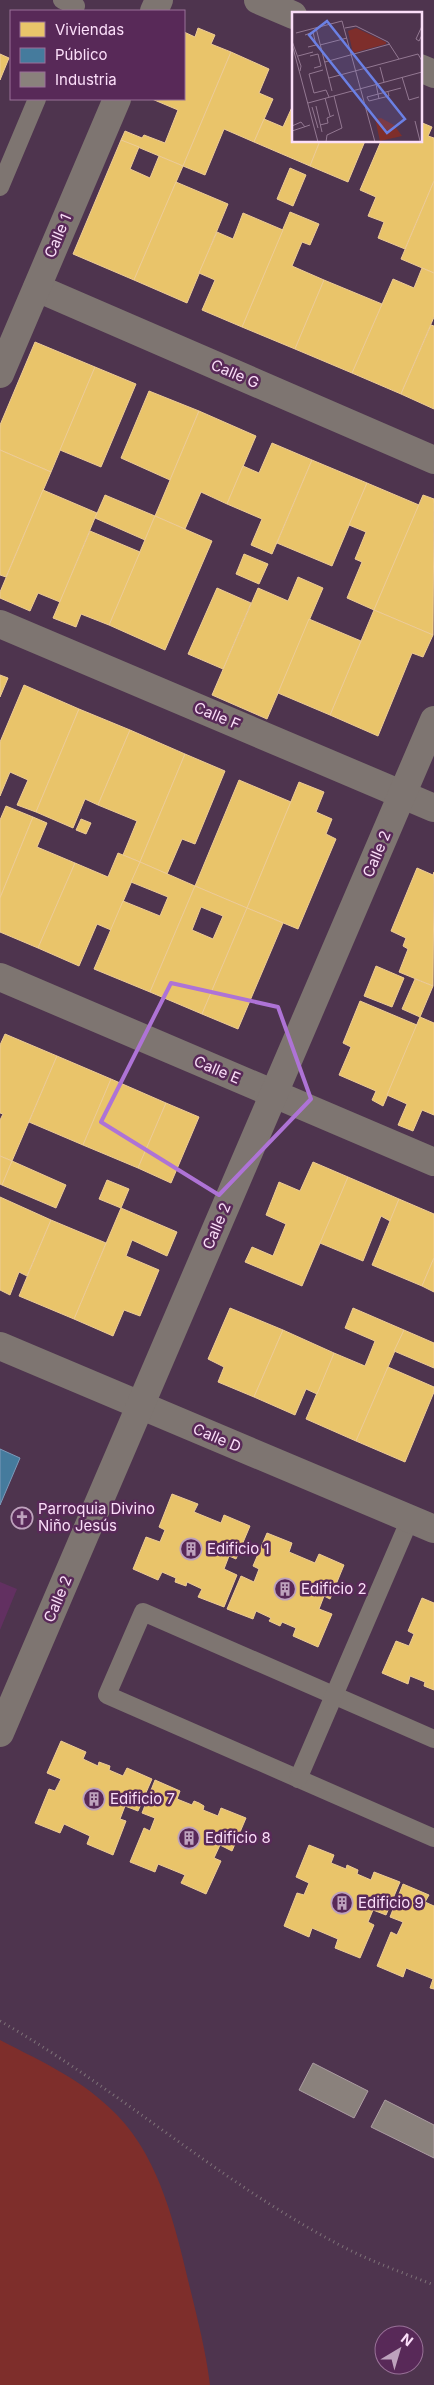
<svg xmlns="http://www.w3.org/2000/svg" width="434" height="2385" font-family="Inter,sans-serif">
  <rect width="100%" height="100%" fill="#4e344e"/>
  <path fill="#623061" d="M0 1582 17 1589 0 1630Z"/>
  <path fill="#7e2e2b" d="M0 2040C44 2063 82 2079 117 2115 161 2160 176 2230 190 2288 198 2321 206 2352 210 2385H0Z"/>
  <g fill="#e9c46a" stroke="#eecc95" fill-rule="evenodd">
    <path d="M198 28 215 35 211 44 231 52 183 166 121 140 125 131 142 138 144 135 165 143 178 110 152 99H184V32L195 37Z"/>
    <path d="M231 52 269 69 259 93 273 99 254 142 224 129 205 175 183 166Z"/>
    <path d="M0 54 9 58 0 80Z"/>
    <path d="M293 105V141H320L310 166 254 142 264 119 283 127Z"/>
    <path d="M420 122 432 127 428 136 434 138V181L405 249 378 238 384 222 368 216 376 197 360 190 381 141H420Z"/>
    <path d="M121 140 139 147 130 169 150 178 159 156 183 166 134 280 73 254Z"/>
    <path d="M320 141H365L348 182 310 166Z"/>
    <path d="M290 168 306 175 293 206 277 199Z"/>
    <path d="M434 181V273L401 259Z"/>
    <path d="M176 182 228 204 187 303 134 280Z"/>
    <path d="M290 212 319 224 310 245 302 242 292 266 324 280 295 349 242 327Z"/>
    <path d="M243 213 283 230 242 327 202 310 215 280 199 273 217 232 233 239Z"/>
    <path d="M422 268 434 273V317L401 394 352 373 393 279 414 288Z"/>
    <path d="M324 280 382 304 352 373 295 349Z"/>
    <path d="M431 325 434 326V409L401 394Z"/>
    <path d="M35 342 95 367 51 472 0 450V425Z"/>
    <path d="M95 367 136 384 101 467 60 450Z"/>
    <path d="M149 391 199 411 170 480 121 458Z"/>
    <path d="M199 411 256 436 227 504 201 492 185 529 155 516Z"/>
    <path d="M272 443 312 460 272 554 251 545 262 519 227 504 243 466 259 473Z"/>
    <path d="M0 450 51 472 6 577 0 575Z"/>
    <path d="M312 460 367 483 332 566 277 543Z"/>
    <path d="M367 483 419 505 374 610 347 598 362 562 355 559 366 532 349 525Z"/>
    <path d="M43 490 97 513 60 602 38 593 30 611 0 598V592Z"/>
    <path d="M105 495 155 516 145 540 95 518Z"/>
    <path d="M423 495 434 499 433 635 374 610Z"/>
    <path d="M155 516 212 541 165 650 109 625Z"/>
    <path d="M90 531 140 552 109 625 81 614 76 627 53 618Z"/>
    <path d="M244 554 268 564 259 584 236 574Z"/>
    <path d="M298 577 323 588 267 719 212 695 258 588 288 601Z"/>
    <path d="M217 588 251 603 223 669 188 654Z"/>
    <path d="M374 610 433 635 423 657 412 653 378 736 330 715Z"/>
    <path d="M309 619 361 641 330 715 278 693Z"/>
    <path d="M0 675 8 678 0 697Z"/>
    <path d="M24 685 79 709 36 812 17 805 28 780 10 772 0 796V742Z"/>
    <path d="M79 709 130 730 98 805 85 799 73 828 36 812Z"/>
    <path d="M130 730 185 754 140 862 123 855 137 821 98 805Z"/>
    <path d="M185 754 225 771 195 844 182 839 167 874 140 862Z"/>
    <path d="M239 780 291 802 247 908 195 886Z"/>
    <path d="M299 782 324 792 316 812 332 819 326 834 336 839 298 929 247 908Z"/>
    <path d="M6 806 33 817 0 898V820Z"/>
    <path d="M33 817 47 823 37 847 75 863 38 948 0 932V898Z"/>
    <path d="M81 819 91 823 86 834 76 830Z"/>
    <path d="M118 853 140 862 111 930 97 924 79 966 38 948 75 863 108 877Z"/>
    <path d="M140 862 195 886 150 992 94 969 123 901 160 916 168 897 131 882Z"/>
    <path d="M417 868 433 875 434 872 433 986 399 972 408 949 403 946 406 938 391 931Z"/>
    <path d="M195 886 247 908 202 1014 150 992ZM201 907 223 916 213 939 192 930Z"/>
    <path d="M247 908 283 923 238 1029 202 1014Z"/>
    <path d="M376 966 404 978 392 1007 364 996Z"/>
    <path d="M415 979 433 986 420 1017 402 1009Z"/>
    <path d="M360 1001 417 1025 383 1106 372 1100 376 1091 339 1075 351 1047 343 1043Z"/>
    <path d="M420 1017 434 1023V1115L422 1110 413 1131 398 1125 407 1104 387 1095Z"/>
    <path d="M5 1034 57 1056 12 1161 0 1156V1120L3 1114 0 1113V1045Z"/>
    <path d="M57 1056 111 1079 83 1145 29 1122Z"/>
    <path d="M111 1079 166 1103 138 1168 83 1145Z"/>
    <path d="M166 1103 199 1117 171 1183 138 1168Z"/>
    <path d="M0 1156 12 1161 2 1185 0 1184Z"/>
    <path d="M12 1161 66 1185 56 1208 2 1185Z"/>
    <path d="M313 1162 348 1177 302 1286 245 1262 252 1247 273 1256 286 1224 266 1215 279 1182 300 1191Z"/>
    <path d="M348 1177 399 1199 390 1221 381 1216 363 1261 320 1243Z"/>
    <path d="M107 1180 129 1189 121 1208 99 1199Z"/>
    <path d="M0 1197 51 1220 27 1276 19 1272 10 1295 0 1290Z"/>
    <path d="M399 1199 434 1214V1258L422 1286 372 1265Z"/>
    <path d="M121 1208 177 1232 167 1256 132 1240 126 1256 159 1270 140 1316 124 1310 113 1336 74 1319Z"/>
    <path d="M51 1220 106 1243 74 1319 19 1296Z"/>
    <path d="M434 1258V1292L422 1286Z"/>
    <path d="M230 1308 283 1330 254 1397 218 1382 224 1367 208 1359Z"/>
    <path d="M353 1308 404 1330 356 1441 306 1419 334 1353 365 1366 375 1341 345 1328Z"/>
    <path d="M283 1330 334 1353 317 1394 306 1389 295 1415 254 1397Z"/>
    <path d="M404 1330 434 1343V1368L394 1351Z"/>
    <path d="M388 1367 434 1387V1392L405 1462 356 1441Z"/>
    <path d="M172 1494 198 1504 194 1512 221 1523 224 1515 250 1526 236 1559 229 1556 224 1569 237 1575 224 1607 198 1597 202 1589 187 1582 186 1586 175 1582 176 1578 162 1572 158 1580 133 1569 146 1537 160 1542 165 1530 159 1527Z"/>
    <path d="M267 1533 292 1543 289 1552 315 1563 319 1554 344 1565 330 1599 324 1596 319 1609 332 1614 318 1647 293 1636 296 1628 282 1622 280 1626 269 1621 271 1618 256 1611 253 1619 227 1609 241 1576 254 1582 259 1569 253 1566Z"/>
    <path d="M422 1598 434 1603V1690L424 1686 425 1682 410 1676 408 1684 382 1673 396 1641 409 1646 414 1634 408 1631Z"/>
    <path d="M61 1741 86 1752 83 1759 98 1766 99 1762 110 1766 109 1770 123 1776 127 1768 152 1779 138 1811 125 1806 120 1819 126 1821 113 1855 87 1844 90 1836 64 1824 60 1833 35 1823 49 1789 55 1791 61 1779 47 1773Z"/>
    <path d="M155 1780 180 1791 177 1799 192 1805 194 1801 199 1803 204 1806 203 1810 218 1816 221 1808 246 1818 232 1851 220 1845 214 1858 221 1861 206 1894 181 1883 185 1875 158 1864 155 1872 130 1862 144 1828 150 1831 155 1818 142 1813Z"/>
    <path d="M309 1845 334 1855 331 1863 346 1869 347 1865 358 1870 357 1874 371 1880 374 1872 400 1882 386 1915 373 1910 368 1922 374 1925 360 1958 335 1948 338 1939 312 1928 309 1937 284 1926 297 1893 304 1895 309 1883 296 1877Z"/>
    <path d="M403 1884 429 1895 425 1902 434 1906V1989L430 1988 433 1979 406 1968 403 1977 377 1966 391 1932 397 1935 403 1922 390 1917Z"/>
  </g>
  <path fill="#457b9d" stroke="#7c99b9" d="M0 1449 20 1458 0 1505Z"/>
  <g fill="#8a817c" stroke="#ac9da2">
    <path d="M313 2063 368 2091 354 2118 299 2090Z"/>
    <path d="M385 2100 434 2125V2158L371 2127Z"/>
  </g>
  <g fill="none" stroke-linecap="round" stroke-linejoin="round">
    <path stroke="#7e7278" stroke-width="3" stroke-dasharray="1 4" stroke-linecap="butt" d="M0 2021C117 2088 217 2180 336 2243 367 2260 401 2272 434 2285"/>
    <g stroke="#7e7571" stroke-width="18">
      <path d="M62 0 76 6 74 11"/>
      <path d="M0 187 37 99"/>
      <path d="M434 1739 143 1612 107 1695 434 1838"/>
      <path d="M298 1779 410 1519"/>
    </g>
    <g stroke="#7e7571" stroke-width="28">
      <path d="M258 0 293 15"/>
      <path d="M154 11 159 0"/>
      <path d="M420 68 434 74"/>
      <path d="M37 288 434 460"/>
      <path d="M0 374 117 99"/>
      <path d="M0 624 434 808"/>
      <path d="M0 977 434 1162"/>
      <path d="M0 1346 434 1529"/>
      <path d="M0 1733 434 720"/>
    </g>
  </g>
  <path fill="none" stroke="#ae73d6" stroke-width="4" stroke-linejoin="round" d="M171 983 278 1007 311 1099 219 1195 101 1122Z"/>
  <defs>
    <g id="church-ring" transform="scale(1.125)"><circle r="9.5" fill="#582958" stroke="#bea2bd" stroke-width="1.5"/><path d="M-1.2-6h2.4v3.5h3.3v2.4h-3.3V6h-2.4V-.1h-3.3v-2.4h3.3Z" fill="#bea2bd"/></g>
    <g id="building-ring" transform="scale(1.125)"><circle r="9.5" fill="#582958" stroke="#bea2bd" stroke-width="1.5"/><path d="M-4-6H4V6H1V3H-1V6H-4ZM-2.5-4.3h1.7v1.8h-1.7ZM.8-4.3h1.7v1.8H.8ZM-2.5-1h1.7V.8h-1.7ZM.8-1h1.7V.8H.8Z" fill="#bea2bd"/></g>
  </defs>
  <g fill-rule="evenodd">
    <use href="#church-ring" x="22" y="1518"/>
    <use href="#building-ring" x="191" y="1549"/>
    <use href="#building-ring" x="285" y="1589"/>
    <use href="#building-ring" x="94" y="1799"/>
    <use href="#building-ring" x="189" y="1838"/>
    <use href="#building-ring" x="342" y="1903"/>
  </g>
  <g text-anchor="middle" stroke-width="5" stroke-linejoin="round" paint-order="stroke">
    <g font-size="15" fill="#fbdef9" stroke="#582958">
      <text transform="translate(58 236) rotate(-67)" y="5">Calle 1</text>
      <text transform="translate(235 374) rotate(23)" y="5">Calle G</text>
      <text transform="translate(217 716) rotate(23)" y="5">Calle F</text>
      <text transform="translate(377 854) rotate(-67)" y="5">Calle 2</text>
      <text transform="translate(217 1070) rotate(23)" y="5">Calle E</text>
      <text transform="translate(217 1226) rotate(-67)" y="5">Calle 2</text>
      <text transform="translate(217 1438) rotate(23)" y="5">Calle D</text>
      <text transform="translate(58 1599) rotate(-67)" y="5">Calle 2</text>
    </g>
    <g font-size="15" fill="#fbdef9" stroke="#582958" text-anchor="start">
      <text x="38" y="1514">Parroquia Divino<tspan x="38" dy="17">Niño Jesús</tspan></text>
      <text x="207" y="1554">Edificio 1</text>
      <text x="301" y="1594">Edificio 2</text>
      <text x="110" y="1804">Edificio 7</text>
      <text x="205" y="1843">Edificio 8</text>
      <text x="358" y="1908">Edificio 9</text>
    </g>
  </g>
  <g transform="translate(292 12)">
    <rect width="130" height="130" fill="#4e344e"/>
    <path d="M64 16 94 30V32L61 41 56 19ZM89 106 102 113 110 124 88 129 83 107Z" fill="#7e2e2b"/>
    <path fill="none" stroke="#937892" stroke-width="1" d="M50 9 83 130M130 14 124 27 127 29 130 23M24 16 40 79M53 16 64 14 96 30 107 47M4 21 50 9M13 23 21 20 24 33 16 35M0 29 9 54 8 59M0 32 26 130M28 33 55 26M6 44 21 40M18 44 26 42 29 54 22 56M33 50 98 32M88 55 92 70M31 58 17 62 22 81 34 78 37 85M110 65 117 88 127 85M37 66 126 42 130 49M84 72 87 87M96 80 97 84 77 89 75 85 109 76M33 86 38 104M16 91 130 60M24 94 30 120M20 95 26 116M123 109 128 129M28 113 36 111 35 106 42 103M0 114 9 110 13 115M0 119 18 113M34 130 35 123 50 116 42 84"/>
    <path fill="#6b80e4" fill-opacity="0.15" stroke="#6b80e4" stroke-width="2.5" d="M35 9 113 107 95 121 17 23Z"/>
    <rect width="130" height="130" fill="none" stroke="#fbdef9" stroke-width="2.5"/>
  </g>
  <rect x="10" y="10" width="175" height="90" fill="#582958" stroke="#997198"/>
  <rect x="20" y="22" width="25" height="15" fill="#e9c46a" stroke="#997198"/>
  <text x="55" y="35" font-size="15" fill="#fbdef9">Viviendas</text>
  <rect x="20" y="48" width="25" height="15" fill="#457b9d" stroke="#997198"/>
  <text x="55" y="60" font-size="15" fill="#fbdef9">Público</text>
  <rect x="20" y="72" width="25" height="15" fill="#8a817c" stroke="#997198"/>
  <text x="55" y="85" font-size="15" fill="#fbdef9">Industria</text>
  <g transform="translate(399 2350) rotate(38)"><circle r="24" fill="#582958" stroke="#997198"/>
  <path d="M0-4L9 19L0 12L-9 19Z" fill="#bea2bd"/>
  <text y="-8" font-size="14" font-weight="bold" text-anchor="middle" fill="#fbdef9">N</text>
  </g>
</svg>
